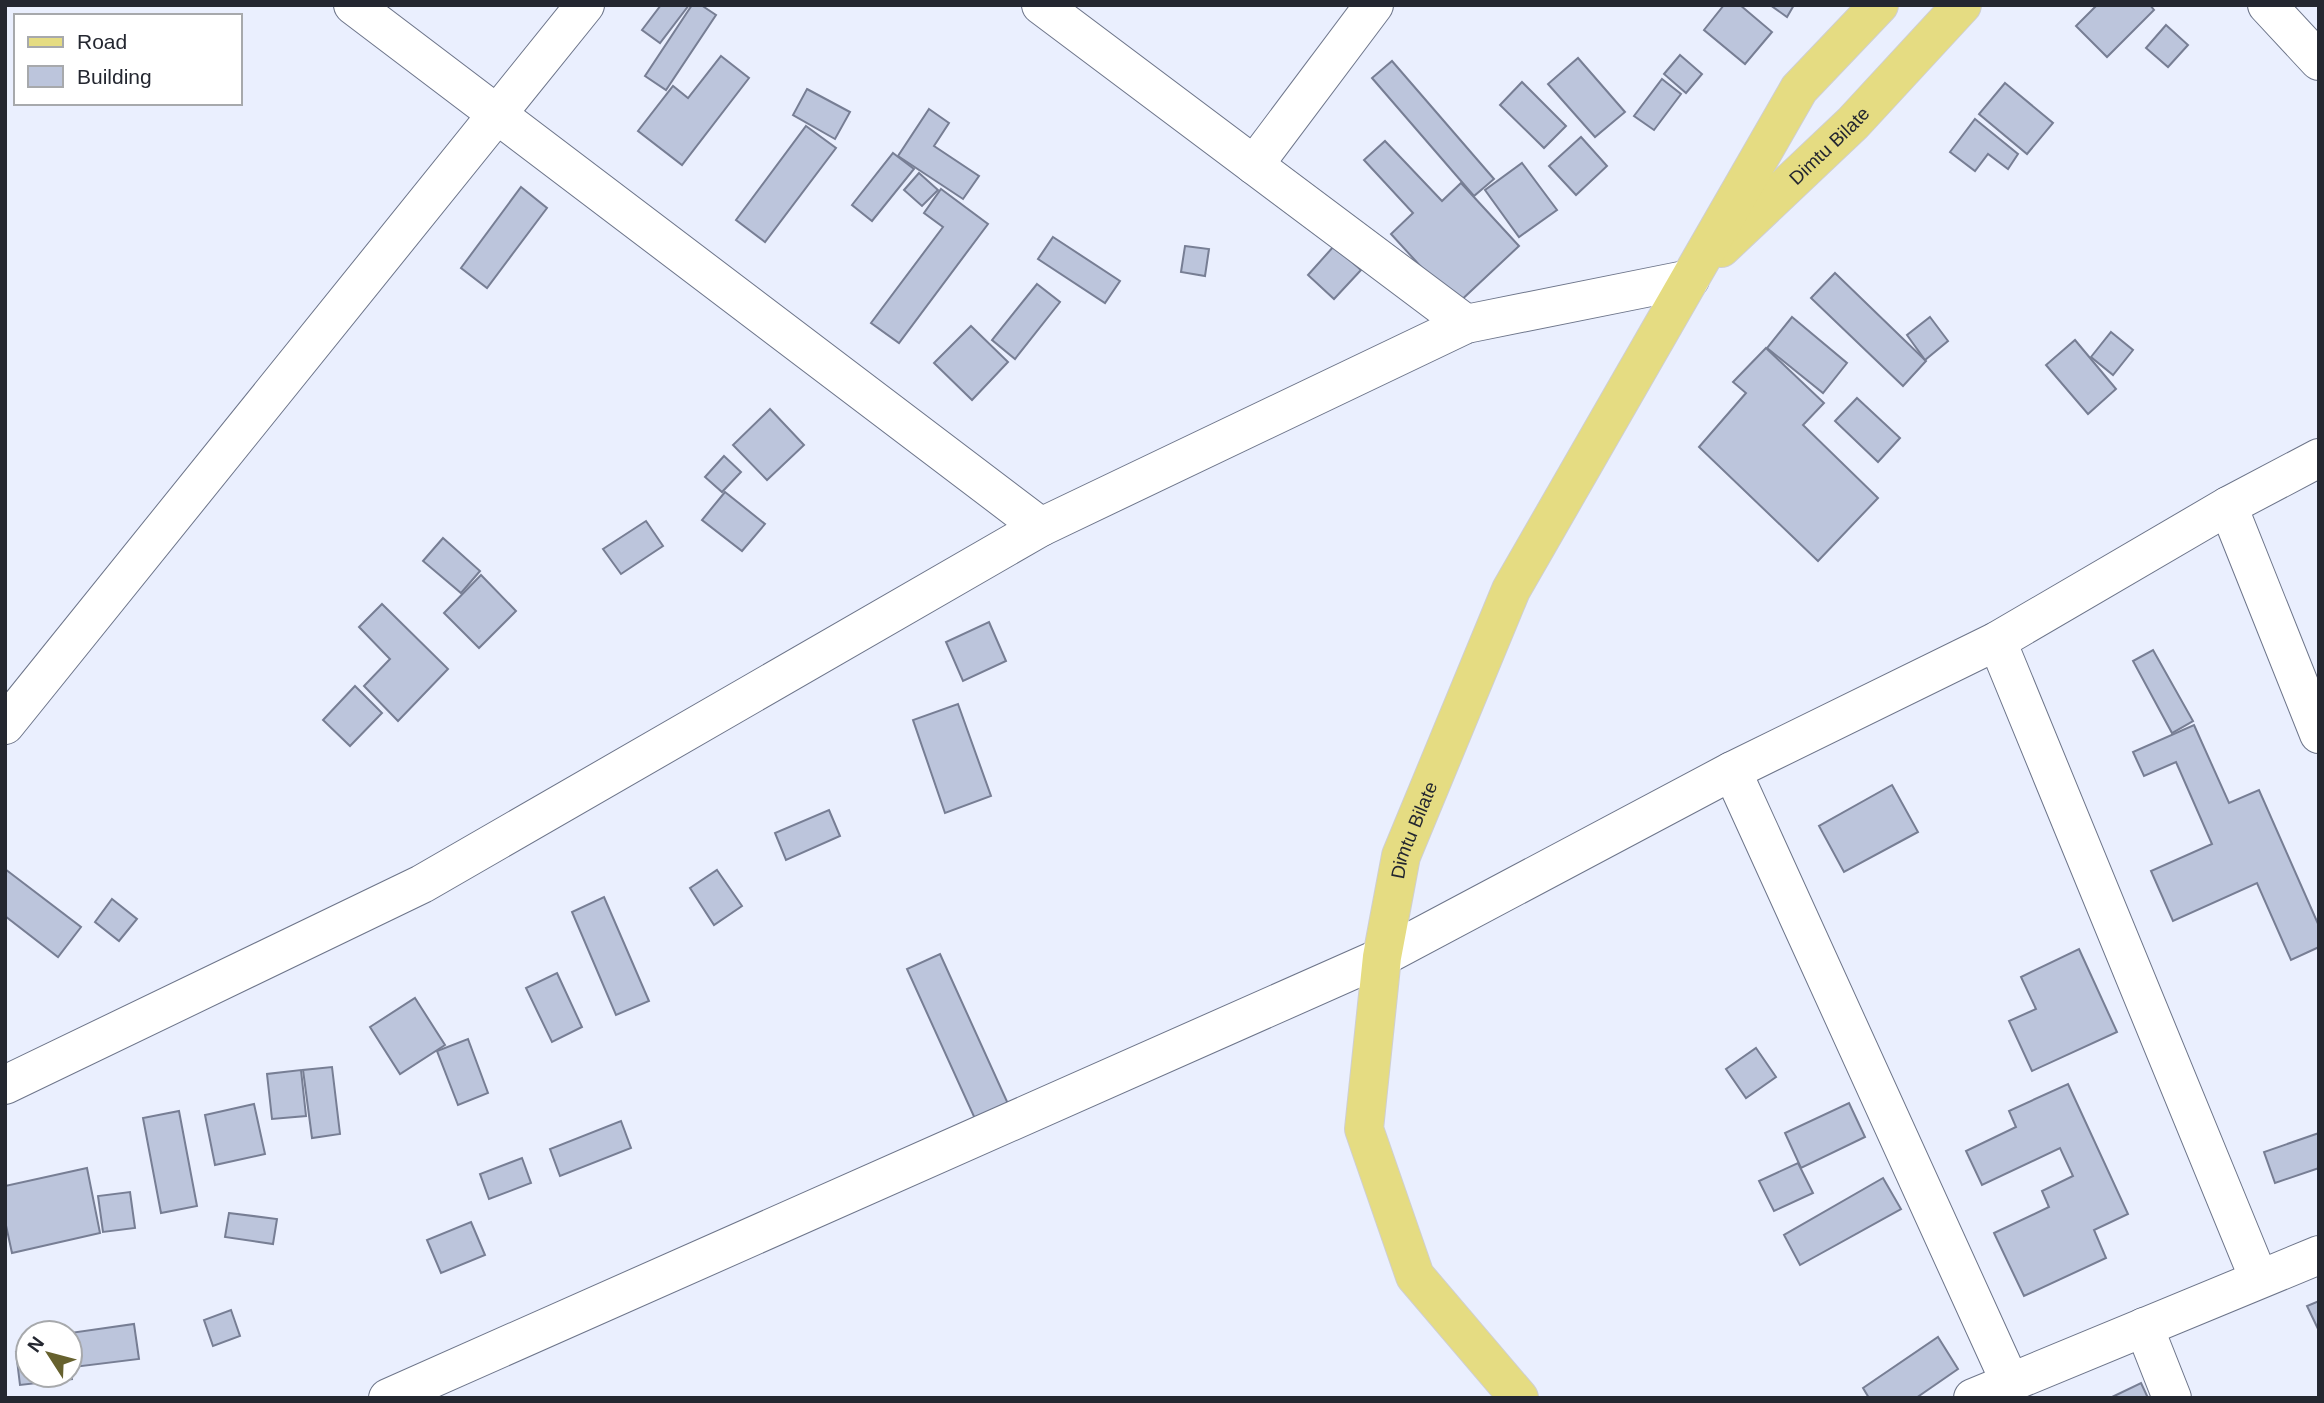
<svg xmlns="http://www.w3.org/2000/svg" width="2324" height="1403" font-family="Helvetica,sans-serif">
  <rect width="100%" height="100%" fill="#eaeffe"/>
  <g fill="#bcc5dc" stroke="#777e94" stroke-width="2">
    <path d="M661 5H689L660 43 642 30Z"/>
    <path d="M692 5H701L716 15 666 90 645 76Z"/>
    <path d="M1724 5H1740L1772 32 1745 64 1704 30Z"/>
    <path d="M1770 5H1794L1787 17Z"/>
    <path d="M2097 5H2150L2154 10 2107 57 2076 26Z"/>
    <path d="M2166 25 2188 45 2168 67 2146 48Z"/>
    <path d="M1680 55 1702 74 1686 93 1664 74Z"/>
    <path d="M721 56 749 78 682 165 638 131 673 86 688 98Z"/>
    <path d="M1578 58 1625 112 1595 137 1548 84Z"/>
    <path d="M1392 61 1494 179 1474 196 1372 78Z"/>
    <path d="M1662 79 1681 94 1654 130 1634 116Z"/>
    <path d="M1522 82 1566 126 1544 148 1500 105Z"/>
    <path d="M2005 83 2053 123 2027 154 1979 114Z"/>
    <path d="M807 89 850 112 835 139 793 115Z"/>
    <path d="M929 109 949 123 934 146 979 176 963 199 898 156Z"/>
    <path d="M1975 119 2018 154 2008 169 1988 154 1975 171 1950 152Z"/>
    <path d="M806 126 836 148 765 242 736 220Z"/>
    <path d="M1581 137 1607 166 1576 195 1549 166Z"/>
    <path d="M1385 141 1442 201 1461 183 1519 246 1456 305 1391 234 1413 213 1364 160Z"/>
    <path d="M893 153 914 169 872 221 852 205Z"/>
    <path d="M1522 163 1557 210 1519 237 1485 190Z"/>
    <path d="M919 173 938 190 922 206 904 190Z"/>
    <path d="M521 187 547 208 487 288 461 268Z"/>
    <path d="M941 189 988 224 899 343 871 323 943 227 924 213Z"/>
    <path d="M1053 237 1120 281 1105 303 1038 259Z"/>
    <path d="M1185 246 1209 249 1205 276 1181 272Z"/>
    <path d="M1334 246 1361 270 1334 299 1308 275Z"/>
    <path d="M1835 273 1926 361 1903 386 1811 298Z"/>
    <path d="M1037 284 1060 302 1015 359 992 340Z"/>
    <path d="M1792 317 1847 363 1823 393 1767 348Z"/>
    <path d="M1930 317 1948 341 1925 360 1907 335Z"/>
    <path d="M971 326 1008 362 972 400 934 363Z"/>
    <path d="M2111 332 2133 350 2113 375 2091 357Z"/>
    <path d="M2075 340 2116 389 2088 414 2046 365Z"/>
    <path d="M1766 348 1824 403 1803 425 1878 498 1818 561 1699 447 1746 393 1733 382Z"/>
    <path d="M1857 398 1900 438 1878 462 1835 421Z"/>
    <path d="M770 409 804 445 767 480 733 445Z"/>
    <path d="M724 456 741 472 722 492 705 477Z"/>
    <path d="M725 492 765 524 742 551 702 520Z"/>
    <path d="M646 521 663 546 621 574 603 549Z"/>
    <path d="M443 538 480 571 461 593 423 561Z"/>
    <path d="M481 575 516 611 479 648 444 613Z"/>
    <path d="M382 604 448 669 398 721 364 686 390 659 359 627Z"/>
    <path d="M989 622 1006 661 963 681 946 642Z"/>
    <path d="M2153 650 2193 721 2172 733 2133 661Z"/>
    <path d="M355 686 382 713 350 746 323 720Z"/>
    <path d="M958 704 991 796 945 813 913 720Z"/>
    <path d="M2194 725 2229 803 2259 790 2319 926V947L2291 960 2257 883 2173 921 2151 871 2212 844 2176 762 2144 776 2133 752Z"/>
    <path d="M1892 785 1918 832 1844 872 1819 826Z"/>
    <path d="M829 810 840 836 786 860 775 833Z"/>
    <path d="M5 869 81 927 58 957 5 916Z"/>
    <path d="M717 870 742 906 714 925 690 888Z"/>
    <path d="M604 897 649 1001 616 1015 572 912Z"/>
    <path d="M112 899 137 919 119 941 95 922Z"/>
    <path d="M2079 949 2117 1032 2032 1071 2009 1021 2036 1009 2021 977Z"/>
    <path d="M940 954 1014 1117 981 1132 907 969Z"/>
    <path d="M557 973 582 1027 552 1042 526 988Z"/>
    <path d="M415 998 445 1045 400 1074 370 1027Z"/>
    <path d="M468 1039 488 1093 458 1105 437 1051Z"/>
    <path d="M1756 1048 1776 1077 1746 1098 1726 1069Z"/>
    <path d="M332 1067 340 1134 312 1138 303 1070Z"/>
    <path d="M301 1070 306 1116 272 1119 267 1074Z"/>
    <path d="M2068 1084 2128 1214 2094 1230 2106 1258 2024 1296 1994 1233 2049 1207 2042 1191 2073 1176 2060 1148 1982 1185 1966 1151 2016 1127 2009 1111Z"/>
    <path d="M1849 1103 1865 1137 1801 1168 1785 1133Z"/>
    <path d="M254 1104 265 1154 215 1165 205 1115Z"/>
    <path d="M179 1111 197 1206 161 1213 143 1118Z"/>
    <path d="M621 1121 631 1148 560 1176 550 1149Z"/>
    <path d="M2319 1133V1168L2275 1183 2264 1152Z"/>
    <path d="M522 1158 531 1183 489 1199 480 1174Z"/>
    <path d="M1798 1163 1813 1193 1774 1211 1759 1181Z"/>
    <path d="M87 1168 100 1233 12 1253 5 1221V1186Z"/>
    <path d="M1883 1178 1901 1209 1800 1265 1784 1235Z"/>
    <path d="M130 1192 135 1228 103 1232 98 1196Z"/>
    <path d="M229 1213 277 1219 273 1244 225 1237Z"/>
    <path d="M471 1222 485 1255 441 1273 427 1240Z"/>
    <path d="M2319 1301V1331L2307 1306Z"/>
    <path d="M231 1310 240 1336 213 1346 204 1320Z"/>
    <path d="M134 1324 139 1359 74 1367 70 1333Z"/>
    <path d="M1938 1337 1958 1369 1916 1398H1869L1863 1388Z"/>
    <path d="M28 1351V1375H70V1354L72 1379 20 1385 16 1352Z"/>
    <path d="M2141 1383 2148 1398H2110Z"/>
  </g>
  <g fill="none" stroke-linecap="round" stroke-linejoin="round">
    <g stroke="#6d758a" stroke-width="40">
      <g id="minor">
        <path d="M353 5 1041 527"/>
        <path d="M1041 5 1466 324"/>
        <path d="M2267 5 2319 61"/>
        <path d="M1254 165 1374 5"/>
        <path d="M2228 506 2319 734"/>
        <path d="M1997 641 2259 1279"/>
        <path d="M5 725 585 5"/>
        <path d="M1732 771 2010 1382"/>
        <path d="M5 1085 422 884 1041 527 1466 324 1690 279"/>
        <path d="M2144 1327 2172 1398"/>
        <path d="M388 1398 1382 957 1732 771 1997 641 2228 506 2319 458"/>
        <path d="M1973 1398 2319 1255"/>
      </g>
    </g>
    <g stroke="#cfcfd1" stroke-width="40">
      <g id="major">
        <path id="s1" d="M1721 248 1853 123 1962 5"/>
        <path id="s2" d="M1519 1398 1415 1276 1364 1129 1382 957 1401 856 1511 590 1799 89 1879 5"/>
      </g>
    </g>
    <use href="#minor" stroke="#fff" stroke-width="38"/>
    <use href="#major" stroke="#e5dc82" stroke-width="38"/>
  </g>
  <g text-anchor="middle" stroke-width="7" stroke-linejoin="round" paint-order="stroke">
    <g font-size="19" fill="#242730" stroke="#fff">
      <text dy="7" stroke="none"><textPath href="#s1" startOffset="149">Dimtu Bilate</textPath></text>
      <text dy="7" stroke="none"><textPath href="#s2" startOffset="620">Dimtu Bilate</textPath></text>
    </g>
  </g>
  <rect width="2324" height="1403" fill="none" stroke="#242730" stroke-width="14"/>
  <rect x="14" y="14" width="228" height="91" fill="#ffffff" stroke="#a7a9ac" stroke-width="2"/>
  <rect x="28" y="37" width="35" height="10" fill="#e5dc82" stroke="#a7a9ac" stroke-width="2"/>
  <text x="77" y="49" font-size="21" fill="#242730">Road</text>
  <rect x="28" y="66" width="35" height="21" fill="#bcc5dc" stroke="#a7a9ac" stroke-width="2"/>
  <text x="77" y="84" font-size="21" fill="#242730">Building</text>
  <g transform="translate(49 1354) rotate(306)"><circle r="33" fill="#ffffff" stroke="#a7a9ac" stroke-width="2"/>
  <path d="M0-5L12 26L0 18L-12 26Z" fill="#66612e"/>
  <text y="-10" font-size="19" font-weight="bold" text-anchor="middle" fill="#242730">N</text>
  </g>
</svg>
